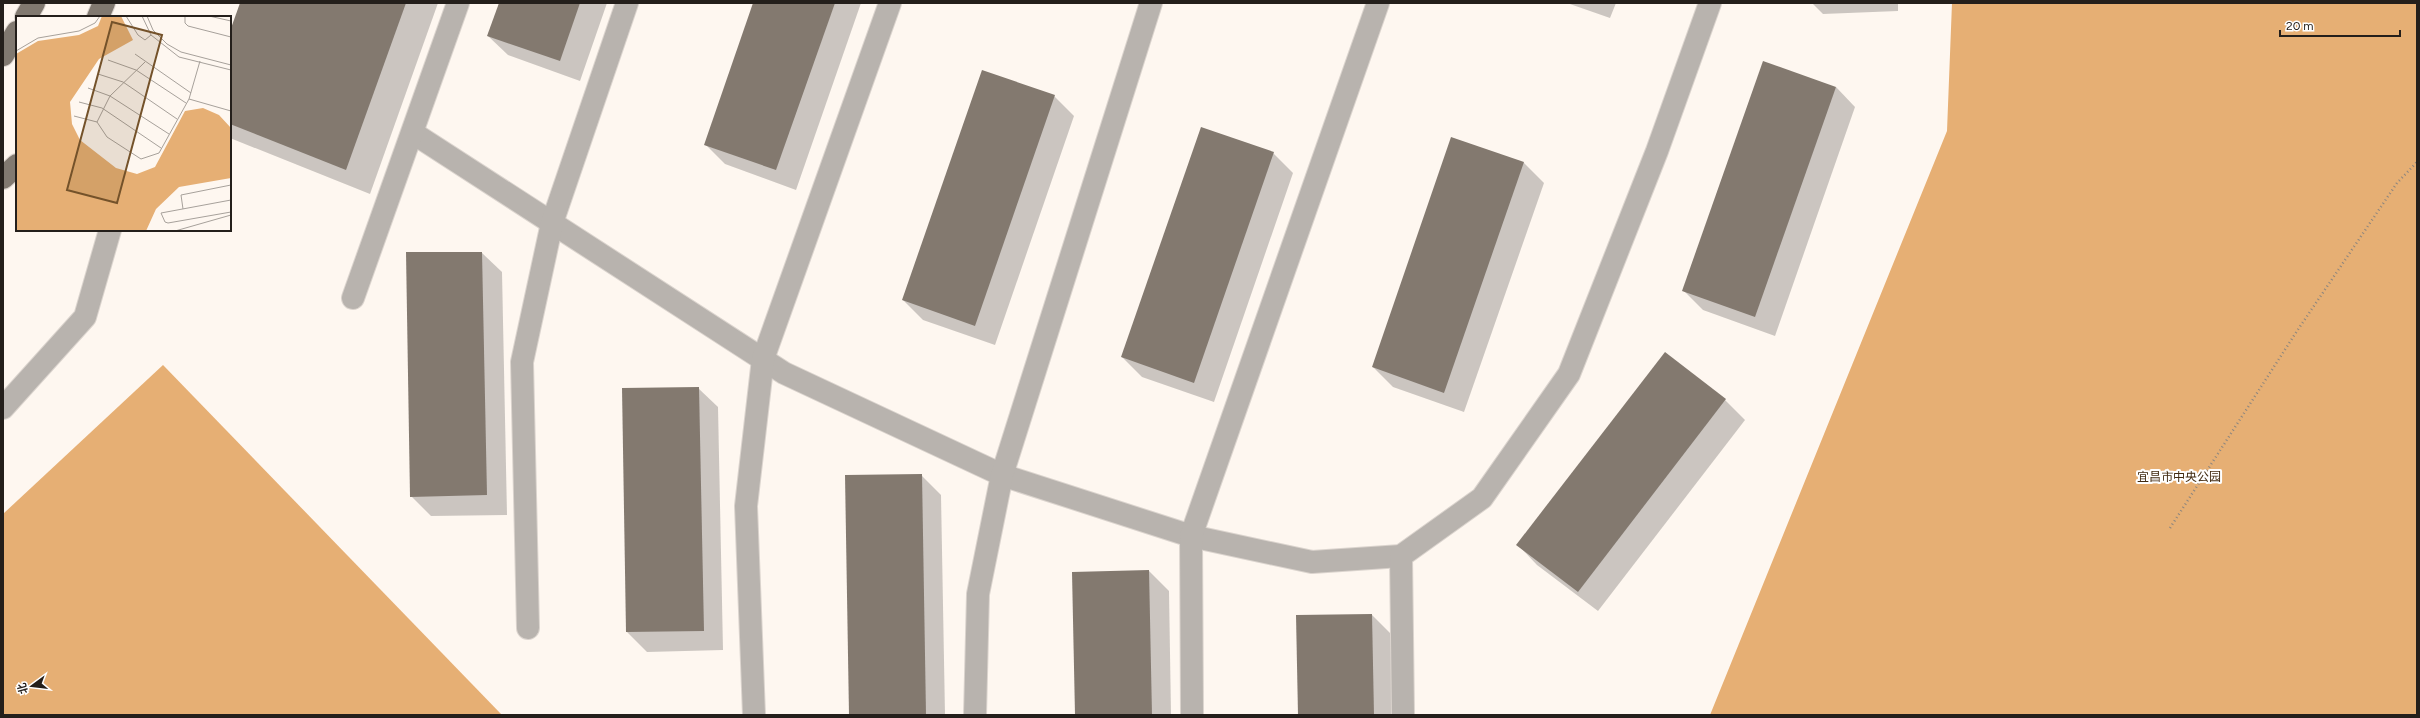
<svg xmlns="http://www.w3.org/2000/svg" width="2420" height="718" font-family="Figtree,'Noto Sans SC',sans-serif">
  <rect width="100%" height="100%" fill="#fef7f0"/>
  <g fill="#e6af74">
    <path d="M1952 3H2417V715H1710L1947 131Z"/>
    <path d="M163 365 502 715H3V514Z"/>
  </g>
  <g fill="#0003">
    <path d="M241 3H438L370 194 230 138V34Z"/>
    <path d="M500 3H607L580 81 508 55 488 36Z"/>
    <path d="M754 3H861L796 190 725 164 705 144Z"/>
    <path d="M1567 3H1616L1610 18Z"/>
    <path d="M1812 3H1898V11L1823 14Z"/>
    <path d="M1836 87 1855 107 1775 336 1703 310 1683 290Z"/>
    <path d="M1054 96 1074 116 995 345 923 320 903 300Z"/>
    <path d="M1452 138 1524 163 1544 183 1464 412 1393 387 1373 367Z"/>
    <path d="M1273 153 1293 173 1214 402 1142 377 1122 357Z"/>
    <path d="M482 253 502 272 507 515 431 516 411 496Z"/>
    <path d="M1665 354 1725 400 1745 420 1598 611 1537 565 1518 545Z"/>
    <path d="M698 388 718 407 723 650 647 652 627 632Z"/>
    <path d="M921 475 941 495 945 715H850Z"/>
    <path d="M1149 571 1169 591 1171 715H1076Z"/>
    <path d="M1372 615 1392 635 1393 715H1299Z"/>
  </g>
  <g fill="#83796f">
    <path d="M240 3H406L346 170 230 124V31Z"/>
    <path d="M499 3H580L560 61 487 36Z"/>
    <path d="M753 3H835L776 170 704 145Z"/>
    <path d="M1763 61 1836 87 1755 317 1682 291Z"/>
    <path d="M982 70 1055 95 975 326 902 300Z"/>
    <path d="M1201 127 1274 152 1194 383 1121 357Z"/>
    <path d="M1451 137 1524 162 1444 393 1372 367Z"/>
    <path d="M406 252H482L487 495 410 497Z"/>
    <path d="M1665 352 1726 399 1578 592 1516 545Z"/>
    <path d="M699 387 704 631 626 632 622 388Z"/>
    <path d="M922 474 926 715H849L845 475Z"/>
    <path d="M1149 570 1152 715H1075L1072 572Z"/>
    <path d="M1372 614 1374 715H1298L1296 615Z"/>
  </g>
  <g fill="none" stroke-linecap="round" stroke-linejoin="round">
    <g stroke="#dbd4ce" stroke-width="24">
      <g id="minor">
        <path d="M413 133 784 373 1002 475 1191 536 1312 562 1401 556 1482 498 1569 374 1657 151 1710 3"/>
        <path d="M353 298 458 3"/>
        <path d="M3 408 85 317 110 230"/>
        <path d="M1401 556 1403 715"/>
        <path d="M528 628 522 362 552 223 627 3"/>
        <path d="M754 715 746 506 763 359 890 3"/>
        <path d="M975 715 978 594 1002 475 1151 3"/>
        <path d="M1192 715 1191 536 1378 3"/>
      </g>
    </g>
    <g stroke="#dbd4ce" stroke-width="24">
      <g id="major">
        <path d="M26 17 34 3"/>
        <path d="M98 17 104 3"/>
        <path d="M3 55 17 32"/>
        <path d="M3 178 17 165"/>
      </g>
    </g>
    <path stroke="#8b857f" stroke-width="2.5" stroke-dasharray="1 3" stroke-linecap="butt" d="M2170 528 2297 331 2397 183 2417 162"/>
    <use href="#minor" stroke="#b8b3ae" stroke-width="22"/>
    <use href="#major" stroke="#817970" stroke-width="22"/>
  </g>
  <g text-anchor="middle" stroke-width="4" stroke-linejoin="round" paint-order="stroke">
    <g font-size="12" fill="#412a10" stroke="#fff">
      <text x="2179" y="481">宜昌市中央公园</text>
    </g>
  </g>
  <g transform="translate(16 16)">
    <rect width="215" height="215" fill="#fef7f0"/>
    <path d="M86 0H105L117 24 83 43 54 86 56 108 64 124 100 152 121 158 139 151 169 95 187 92 203 99 215 112V162L163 171 140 193 130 215H0V38L22 25 63 19 82 10Z" fill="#e6af74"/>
    <path fill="none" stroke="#a7a19b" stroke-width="1" d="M110 0 122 19 129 24 135 19M126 0 135 19 163 41 215 54M131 0 137 14 151 28 165 36 215 49M169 0V7L172 10 215 21M193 0 215 5M0 35 22 22 63 15 79 7 84 0M119 38 175 77M92 44 120 54 170 87M129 46 94 80 81 106 91 121 125 143 143 137 173 83 184 45M82 58 107 66 161 103M72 72 94 80 153 118M173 83 215 95M63 86 86 92 145 132M58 100 81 106M215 184 145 197 149 206 152 207 215 196M167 193 165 179 215 169M159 215 215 199"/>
    <path fill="#74522a" fill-opacity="0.15" stroke="#74522a" stroke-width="2" d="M96 6 146 19 101 187 51 174Z"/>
    <rect width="215" height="215" fill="none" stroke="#241f1b" stroke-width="2"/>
  </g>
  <rect width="2420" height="718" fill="none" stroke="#241f1b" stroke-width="8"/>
  <g transform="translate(32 686) rotate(255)" stroke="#ffffff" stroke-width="3" paint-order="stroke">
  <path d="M0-3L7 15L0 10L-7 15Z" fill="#241f1b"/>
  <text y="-6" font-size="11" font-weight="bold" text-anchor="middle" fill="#241f1b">北</text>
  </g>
  <path d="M2280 30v6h120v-6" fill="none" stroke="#241f1b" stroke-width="2"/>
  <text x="2286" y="30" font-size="12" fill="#241f1b" stroke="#ffffff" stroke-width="3" paint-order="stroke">20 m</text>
</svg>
